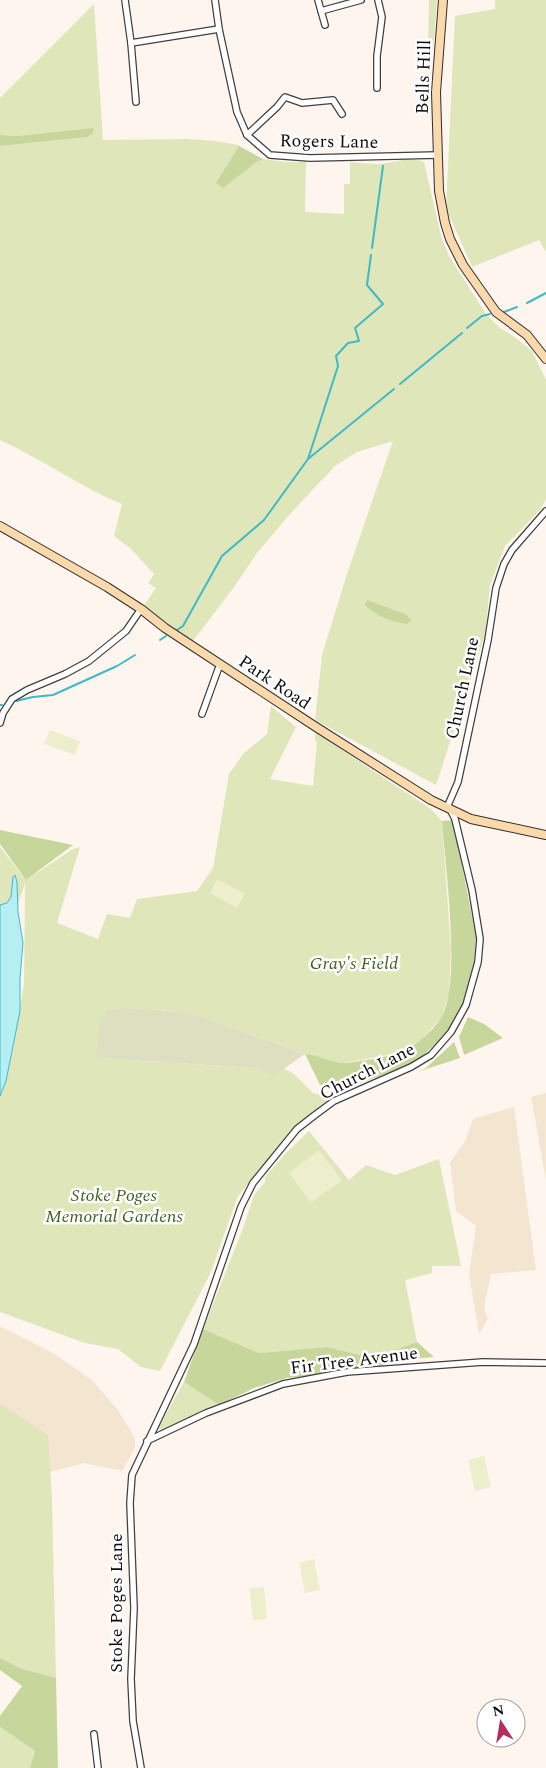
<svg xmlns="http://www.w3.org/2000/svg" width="546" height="1768" font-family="Spectral,serif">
  <rect width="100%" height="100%" fill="#fef6ee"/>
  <g fill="#f3e5cf">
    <path d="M546 1093V1180L531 1097Z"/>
    <path d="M514 1107 536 1270 491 1274 484 1308 488 1319 479 1334 469 1275 476 1226 456 1211 450 1162 465 1142 473 1119Z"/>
    <path d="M0 1326 55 1354 92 1380 118 1410 135 1438V1448L122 1471 84 1463 50 1472 47 1435 0 1403Z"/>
  </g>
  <g fill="#dfe6b9">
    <path d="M429 0H437L433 51 428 50Z"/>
    <path d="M495 0H546V252L539 240 472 267 446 208 455 16 495 9Z"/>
    <path d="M94 4 103 140 187 139 215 141 238 145 255 163 263 159 286 162H306L305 212 344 214V184H350V162C359 163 369 164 379 164 394 163 409 156 424 162L441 236 449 256 486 314 500 328 516 338 532 351 546 380V499L540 510 505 546 490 585 485 635 436 785 315 720 322 655 347 574 393 441 357 452 335 466 290 514 257 553 237 583 193 641 143 607 156 588 148 583 154 574 131 549 114 536 122 504C80 487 42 459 0 440V146L88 137 94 129 18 136 0 135V98Z"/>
    <path d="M271 706 296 727 270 779 313 786 317 742 315 740V732L431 809 442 821 451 950 449 994 442 1017 423 1038 400 1053 343 1063 305 1054 197 1015 160 1010 127 1008 97 1058 255 1068 275 1074 283 1068 294 1074 313 1093 324 1096 328 1101 304 1122 255 1174 237 1198 211 1272 160 1371 141 1367 118 1349 85 1343 0 1312V1096L3 1090 13 1047 24 984 25 883 0 960V847L26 880 73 849 80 847 57 923 98 939 107 914 130 918 137 899 197 891 213 868 229 774 244 753 267 734Z"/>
    <path d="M309 1131 349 1180 366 1165 395 1175 439 1159 461 1266H432V1273L405 1280 417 1342 373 1358 327 1347 259 1353 203 1329 242 1231 254 1195 265 1182V1177L287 1152Z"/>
    <path d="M184 1382 219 1405 164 1431 158 1428Z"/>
    <path d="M0 1403 48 1435 52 1498 56 1678 20 1668 0 1658Z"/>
    <path d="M0 1727 35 1751 30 1768H0Z"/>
  </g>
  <g fill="#c7d69a">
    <path d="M94 128 93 133 88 137 0 146V135L18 136Z"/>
    <path d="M239 146 263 159 255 163 223 188 216 183Z"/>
    <path d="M367 600 407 615 411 621 407 624C391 622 377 616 365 605Z"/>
    <path d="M453 820 476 937 474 965 463 1003 446 1035 414 1063 351 1087 320 1085 305 1054C317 1055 335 1063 345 1063 355 1062 394 1056 401 1052 416 1045 432 1032 441 1018 462 985 445 864 442 821Z"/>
    <path d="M0 830 73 845 26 880 0 844Z"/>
    <path d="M468 1017 484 1024 503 1038 464 1055 459 1037Z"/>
    <path d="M454 1042 460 1058 417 1072 426 1068Z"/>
    <path d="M203 1329 259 1353 327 1347 373 1358 417 1342 434 1357 400 1360 370 1371 287 1378 254 1388 219 1405 184 1382Z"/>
    <path d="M0 1658 20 1668 56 1678 58 1768H30L35 1751 0 1727V1716L22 1686 0 1670Z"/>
  </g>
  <path fill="#dedfc0" d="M127 1008 160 1010 197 1015 305 1054 275 1075 255 1068 97 1058C98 1041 97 1025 107 1010Z"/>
  <g fill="#edeecb">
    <path d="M50 730 80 741 75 755 44 744Z"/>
    <path d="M217 879 245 894 237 908 210 893Z"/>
    <path d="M319 1150 342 1180 311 1203 289 1173Z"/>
    <path d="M484 1456 491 1487 475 1491 468 1460Z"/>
    <path d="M314 1559 320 1590 305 1593 299 1563Z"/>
    <path d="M264 1587 267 1619 253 1620 249 1588Z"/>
  </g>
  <path fill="#b5eef3" stroke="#40b9c6" d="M15 875 17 882 18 912 23 943 20 978V1011L6 1081 0 1096V905L7 903 11 897 13 877Z"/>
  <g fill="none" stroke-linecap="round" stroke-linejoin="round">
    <g stroke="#40b9c6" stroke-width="2">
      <path d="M372 248 383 166"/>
      <path d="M527 303 546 293"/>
      <path d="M504 312 517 307"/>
      <path d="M467 328 482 316 490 314"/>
      <path d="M400 384 462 333"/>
      <path d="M308 459 338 366 336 356 348 343 359 341 355 328 383 304 367 285 371 255"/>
      <path d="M177 630 183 626 222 556 264 520 308 459 394 389"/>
      <path d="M160 640 166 636"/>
      <path d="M16 701 33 697 53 695 117 666 135 655"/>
      <path d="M0 705H2"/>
    </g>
    <g stroke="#404040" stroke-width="8">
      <g id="minor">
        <path d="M125 0 131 43 136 102"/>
        <path d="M215 0 219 29 237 112 247 135 270 155 310 158 438 155"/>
        <path d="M318 0 325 25"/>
        <path d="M321 11 361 0"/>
        <path d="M131 43 219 29"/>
        <path d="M377 88V56L382 17 378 0"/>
        <path d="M247 135 277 107 285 97 302 103 333 100 342 114"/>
        <path d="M202 714 220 664"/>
        <path d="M0 723 3 713 12 699 27 690 65 674 89 661 126 631 141 609"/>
        <path d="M147 1441 206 1413 283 1384 347 1372 483 1362 546 1363"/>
        <path d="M94 1734 98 1768"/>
        <path d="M141 1768 133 1721 131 1679 134 1608 130 1503 132 1475 194 1344 241 1207 253 1183 297 1129 315 1115 334 1101 411 1067 431 1055 451 1032 466 1005 478 962 480 939 472 890 455 819 448 805 458 782 488 640 496 588 504 564 512 550 546 511"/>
      </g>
    </g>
    <g stroke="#2f2f2f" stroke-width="10">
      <g id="secondary">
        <path d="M443 0 436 92 439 191 445 223 450 239 463 265 496 312 527 335 546 359"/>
        <path d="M0 526 107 587 141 609 165 628 316 727 431 800 471 819 546 835"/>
      </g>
    </g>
    <use href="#minor" stroke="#fff" stroke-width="5.5"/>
    <use href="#secondary" stroke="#fadaac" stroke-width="8"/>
  </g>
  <g text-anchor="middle" stroke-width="5" stroke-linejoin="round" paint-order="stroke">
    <g font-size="18" fill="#0d0d0d" stroke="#fff">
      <text transform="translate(423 77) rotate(-88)" y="6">Bells Hill</text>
      <text transform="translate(329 141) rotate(1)" y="6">Rogers Lane</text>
      <text transform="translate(275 682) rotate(34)" y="6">Park Road</text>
      <text transform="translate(462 688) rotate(-78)" y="6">Church Lane</text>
      <text transform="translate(367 1071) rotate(-27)" y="6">Church Lane</text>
      <text transform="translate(354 1360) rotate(-7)" y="6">Fir Tree Avenue</text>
      <text transform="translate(116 1603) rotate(-90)" y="6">Stoke Poges Lane</text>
    </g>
    <g font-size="18" font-style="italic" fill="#426121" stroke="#fff">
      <text x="354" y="969">Gray's Field</text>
      <text x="114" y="1201">Stoke Poges<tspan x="114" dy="21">Memorial Gardens</tspan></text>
    </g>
  </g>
  <g transform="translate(501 1723) rotate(348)"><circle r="24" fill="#ffffff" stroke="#9e9e9e"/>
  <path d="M0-4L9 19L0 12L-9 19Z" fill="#b52d5d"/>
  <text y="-8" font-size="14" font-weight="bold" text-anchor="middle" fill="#0d0d0d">N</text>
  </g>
</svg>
